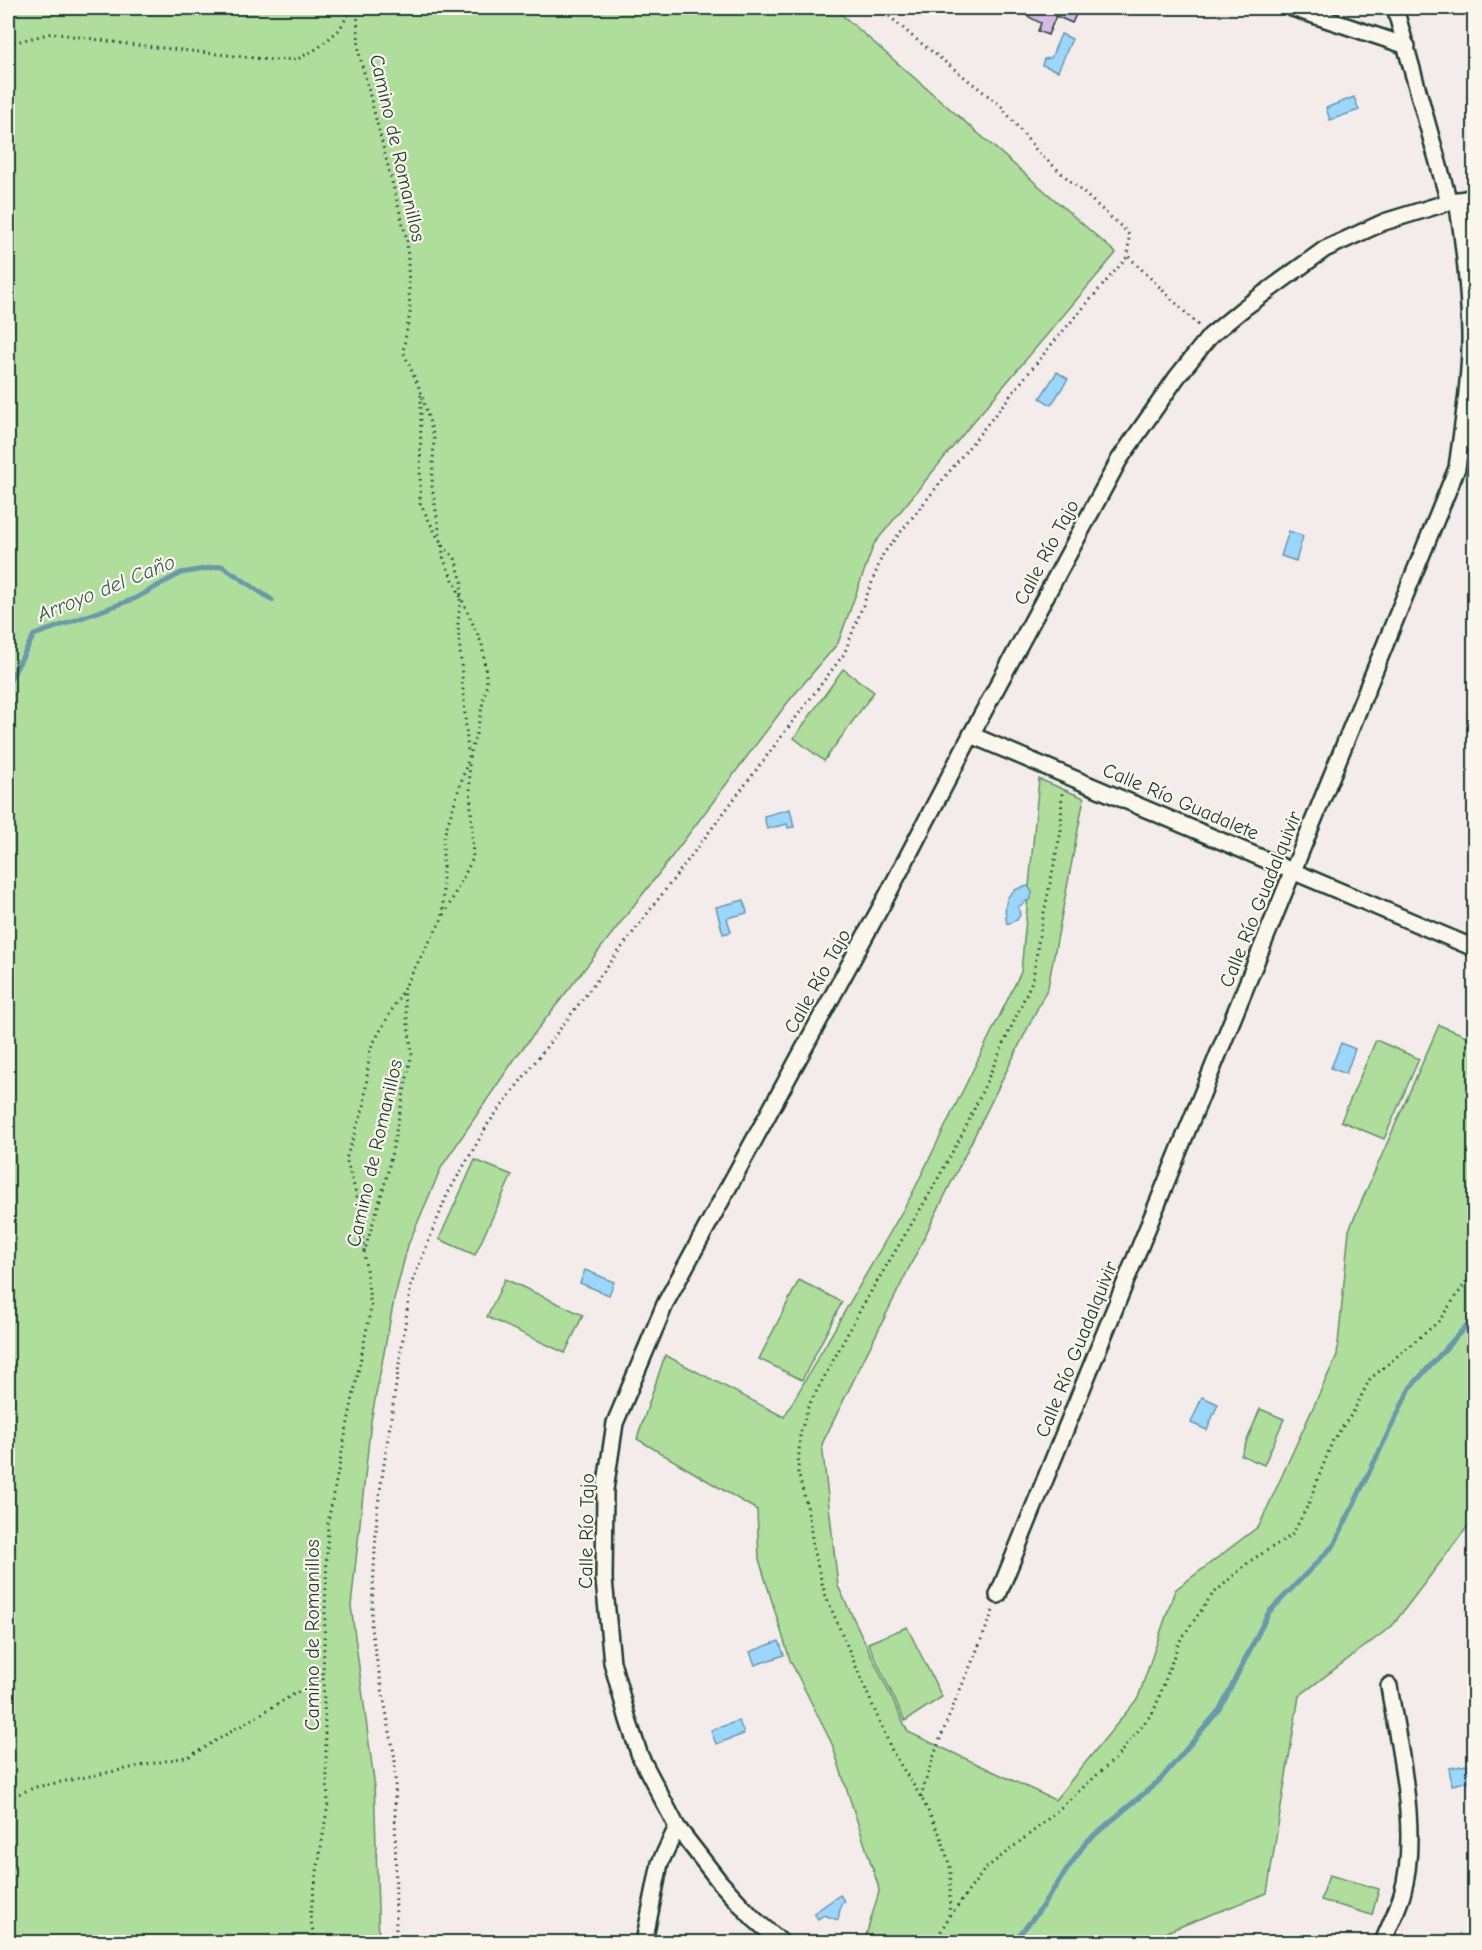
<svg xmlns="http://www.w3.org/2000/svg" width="1482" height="1950" font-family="'Comic Neue',sans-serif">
  <rect width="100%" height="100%" fill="#f4ebeb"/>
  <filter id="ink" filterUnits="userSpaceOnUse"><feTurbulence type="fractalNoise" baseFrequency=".0167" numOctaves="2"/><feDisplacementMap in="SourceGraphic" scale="12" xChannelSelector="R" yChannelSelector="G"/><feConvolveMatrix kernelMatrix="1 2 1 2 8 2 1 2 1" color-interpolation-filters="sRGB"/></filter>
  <g filter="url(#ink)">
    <g fill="#afdd9c" stroke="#678d68" stroke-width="1.5">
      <path d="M8 8H834L1116 253 969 427 874 544 838 643 788 702 667 863 516 1057 442 1166 408 1245 394 1300 371 1421 351 1606 374 1781 379 1942H8Z"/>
      <path d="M843 669 874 692 824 761 794 738Z"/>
      <path d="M1039 779 1084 798 1048 987 822 1444 838 1586 908 1732 1055 1800 1138 1698 1175 1590 1259 1526 1337 1355 1349 1230 1439 1025 1474 1039V1518L1392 1626 1299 1696 1267 1893 1156 1936 1151 1942H864L879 1892 878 1885 832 1744 790 1660 759 1559 757 1510 637 1439 665 1355 784 1417 911 1196 1021 972Z"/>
      <path d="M1376 1040 1419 1059 1384 1139 1341 1121Z"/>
      <path d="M475 1160 512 1175 475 1255 439 1239Z"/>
      <path d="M505 1279 583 1315 565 1353 487 1317Z"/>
      <path d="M799 1280 842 1302 802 1380 759 1359Z"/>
      <path d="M1260 1409 1284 1419 1264 1465 1241 1455Z"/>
      <path d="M907 1627 942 1697 905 1721 868 1643Z"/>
      <path d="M1329 1875 1379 1889 1372 1915 1321 1900Z"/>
    </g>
    <g fill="#9bd7fc" stroke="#6999ac" stroke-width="1.5">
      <path d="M1061 34 1072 39 1058 71 1042 65 1044 59 1051 58Z"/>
      <path d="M1354 97 1359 110 1330 120 1326 108Z"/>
      <path d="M1057 372 1068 379 1051 405 1040 398Z"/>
      <path d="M1289 531 1303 536 1296 561 1281 556Z"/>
      <path d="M790 809 794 827 788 828 787 824 767 829 764 816Z"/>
      <path d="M1028 886 1032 892 1031 898 1018 907 1020 915 1017 920 1007 924C1003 904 1005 889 1028 886Z"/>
      <path d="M744 900 747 913 727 918 731 932 723 934 716 907Z"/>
      <path d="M1341 1043 1355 1049 1346 1074 1331 1068Z"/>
      <path d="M585 1270 614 1282 609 1295 580 1283Z"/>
      <path d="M1202 1397 1218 1404 1207 1430 1191 1423Z"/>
      <path d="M779 1641 784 1655 755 1665 750 1652Z"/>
      <path d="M739 1721 744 1734 716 1744 711 1730Z"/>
      <path d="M1474 1764V1780L1452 1785 1449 1768Z"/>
      <path d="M840 1895 845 1902 841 1904 838 1920 824 1915 818 1919 814 1913Z"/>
    </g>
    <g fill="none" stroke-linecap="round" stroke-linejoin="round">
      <g stroke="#6999ac" stroke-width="5">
        <path d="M8 684 34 635 134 599 181 573 222 566 272 600"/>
        <path d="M1013 1942 1036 1915 1086 1842 1160 1780 1220 1709 1269 1612 1334 1545 1410 1388 1466 1326 1474 1321"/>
      </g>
    </g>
    <path fill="#d6b9e6" stroke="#1f3d34" stroke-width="1.5" d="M1030 8H1079L1072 23 1056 16 1048 35 1038 31 1041 23 1027 16Z"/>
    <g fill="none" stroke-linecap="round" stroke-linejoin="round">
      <g stroke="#1f3d34" stroke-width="20">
        <g id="minor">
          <path d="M1292 8 1407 46"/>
          <path d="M1395 8 1449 202"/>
          <path d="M971 735 1474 948"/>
          <path d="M998 1595 1457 468C1463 423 1471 377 1470 332 1469 288 1464 243 1457 200"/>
          <path d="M644 1942 660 1863 677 1827"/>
          <path d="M781 1942 754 1919 719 1881 677 1827 640 1756 628 1720 612 1662 604 1580 605 1490 615 1423 666 1302 889 892 971 735 1119 460 1177 377 1210 336 1244 308 1325 249 1384 222 1449 202 1474 197"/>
          <path d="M1383 1942C1389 1927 1397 1911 1402 1895 1420 1832 1399 1750 1389 1686"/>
        </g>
      </g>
      <g stroke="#1f3d34" stroke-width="3" stroke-dasharray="1.5 4.5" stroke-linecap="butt">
        <path d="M880 8 912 36 1000 105 1037 151 1126 231 1129 235 1128 256 1200 327"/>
        <path d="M8 44 52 33 127 44 272 60 298 59 318 48 339 30 352 8"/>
        <path d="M421 395 420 503 441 544 455 558 462 582 458 624 468 754"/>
        <path d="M444 915 473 858 469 761"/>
        <path d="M364 1251 357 1196 346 1159 364 1106 370 1049 403 990"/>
        <path d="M921 1797C939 1731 970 1671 994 1608"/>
        <path d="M8 1798 36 1787 190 1756 323 1677"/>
        <path d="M950 1916 985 1869 1041 1825 1117 1757 1154 1711 1179 1642 1212 1595 1250 1561 1292 1535 1307 1507 1333 1440 1352 1414 1370 1379 1438 1322 1474 1271"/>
        <path d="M315 1942 310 1916 328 1804 323 1677 328 1521 371 1308 364 1253 387 1176 412 1053 403 990 443 917V839L476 735 487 683 482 644 444 560 432 486 434 437 421 392 403 351 410 313 407 240 359 53 357 8"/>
        <path d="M396 1942 395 1759 371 1629 377 1511 411 1285 447 1195 488 1124 844 654 883 554 1051 345 1128 256"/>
        <path d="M935 1942 949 1917 951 1870 941 1837 921 1797 893 1753 825 1594 814 1553 808 1510 798 1472 800 1435 808 1407 863 1305 930 1193 965 1129 1033 979 1039 937 1061 831 1062 790"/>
      </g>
      <use href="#minor" stroke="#fbf7ec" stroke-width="15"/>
    </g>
  </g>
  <g text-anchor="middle" stroke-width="4.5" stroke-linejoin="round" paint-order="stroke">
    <g font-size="20" fill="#1f3d34" stroke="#fbf7ec">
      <text transform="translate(398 148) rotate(77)" y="7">Camino de Romanillos</text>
      <text transform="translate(1046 552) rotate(-62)" y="7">Calle Río Tajo</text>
      <text transform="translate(1181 801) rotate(23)" y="7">Calle Río Guadalete</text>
      <text transform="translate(1260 899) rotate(-68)" y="7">Calle Río Guadalquivir</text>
      <text transform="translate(817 981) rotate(-61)" y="7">Calle Río Tajo</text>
      <text transform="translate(374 1153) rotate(-77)" y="7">Camino de Romanillos</text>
      <text transform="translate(1076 1349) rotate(-68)" y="7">Calle Río Guadalquivir</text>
      <text transform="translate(586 1531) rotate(-89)" y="7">Calle Río Tajo</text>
      <text transform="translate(312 1635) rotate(-90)" y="7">Camino de Romanillos</text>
    </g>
    <g font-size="21" font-style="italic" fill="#385c5c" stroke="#fbf7ec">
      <text transform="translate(106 588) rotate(-22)" y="7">Arroyo del Caño</text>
    </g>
  </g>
  <rect width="1482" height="1950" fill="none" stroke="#fbf7ec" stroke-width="30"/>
  <rect x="15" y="15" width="1452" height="1920" fill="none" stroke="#1f3d34" stroke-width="2" filter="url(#ink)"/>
</svg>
